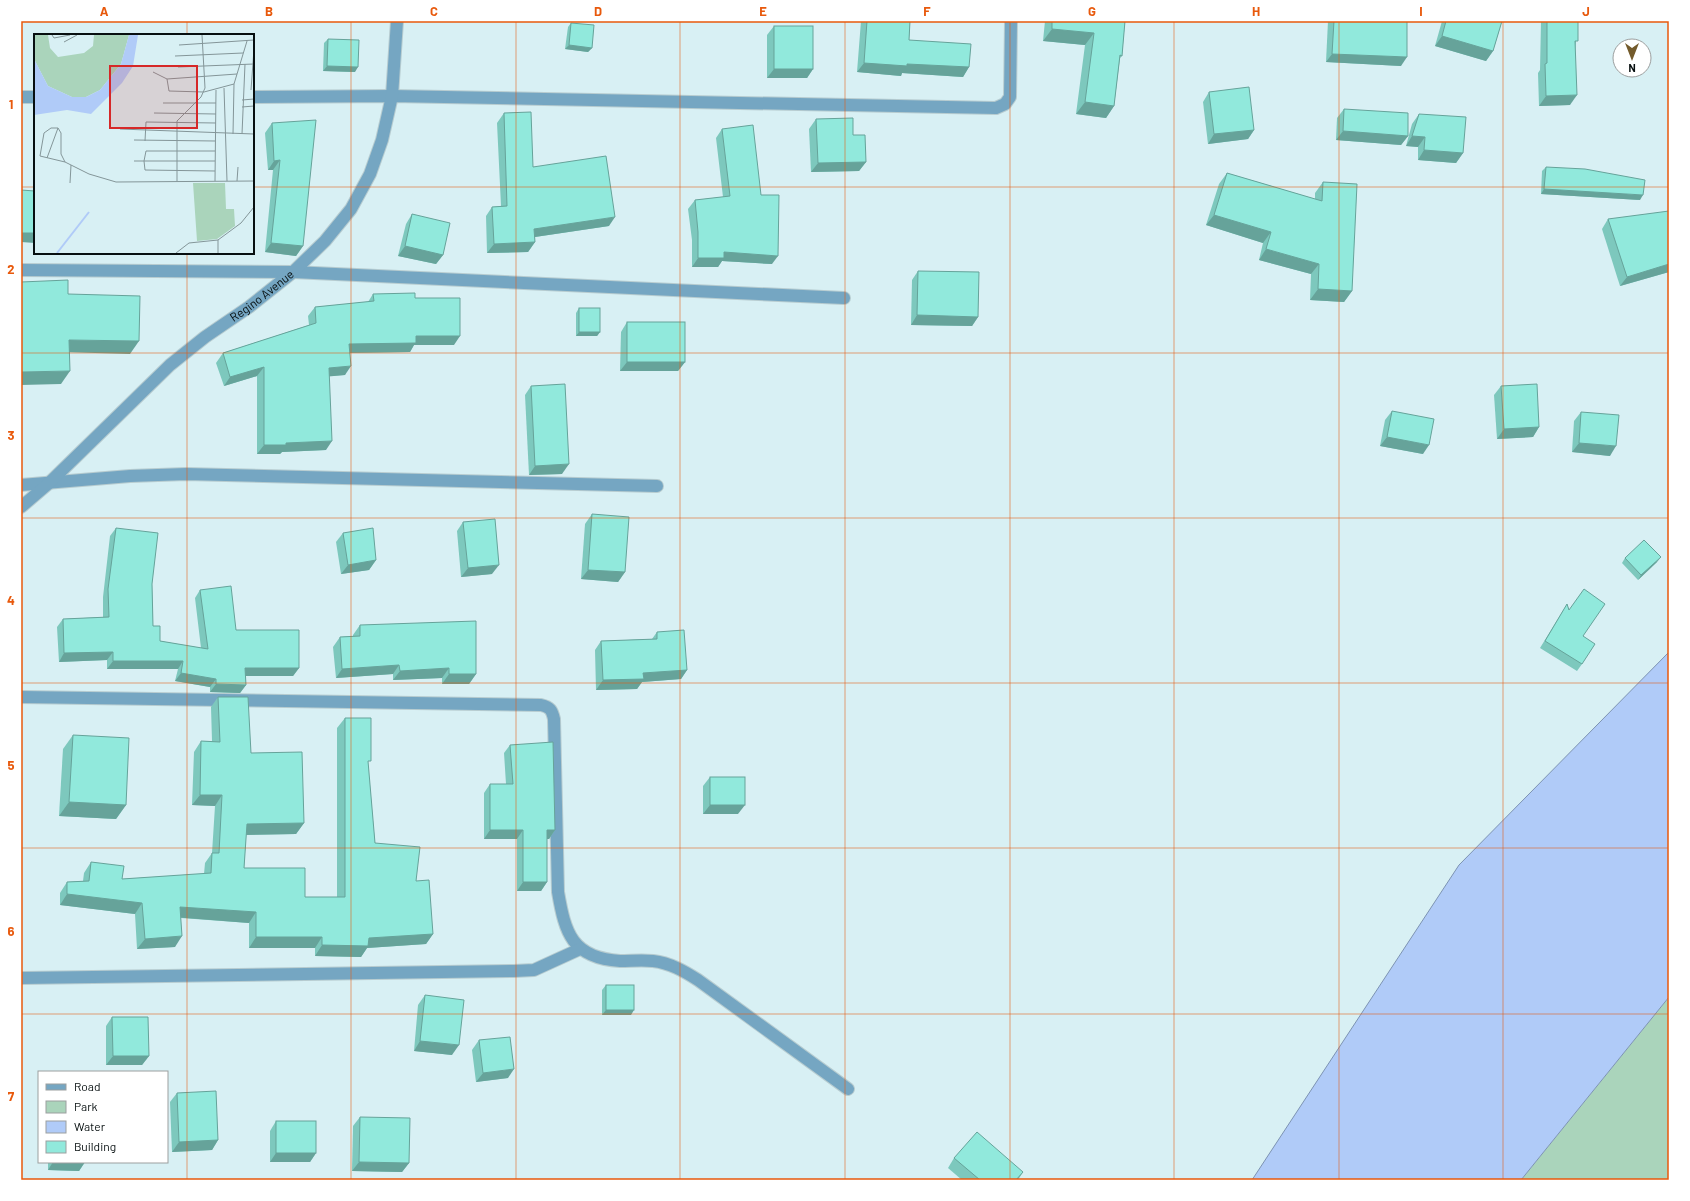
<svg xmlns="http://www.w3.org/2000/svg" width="1690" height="1201" font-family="Barlow,sans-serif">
  <rect width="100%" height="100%" fill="#d8f0f4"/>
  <path fill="#aad4bb" d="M1669 997V1180H1521Z"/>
  <path fill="#b0cbf8" stroke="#7d93b2" d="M1669 652V997L1521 1180H1252L1459 865Z"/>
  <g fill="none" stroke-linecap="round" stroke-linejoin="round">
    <g stroke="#b7ccd0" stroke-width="14">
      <g id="minor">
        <path d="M21 97H35"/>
        <path d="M253 97 392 96 996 108 1005 104 1010 97 1011 21"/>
        <path d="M21 270 293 272 844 298"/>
        <path d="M21 485 130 476 186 474 657 486"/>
        <path id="s1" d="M21 507 48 484 170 365 205 337 249 307 293 272 325 241 351 209 370 174 382 140 392 96 397 21"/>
        <path d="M21 697 541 705C550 707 552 710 554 719L558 892C565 933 572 958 620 961 631 961 642 960 653 961 670 963 684 971 698 980L848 1089"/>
        <path d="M21 978 514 971 534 970 580 949"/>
      </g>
    </g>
    <use href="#minor" stroke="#75a6c2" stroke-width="12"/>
  </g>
  <g fill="#7dc8bd">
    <path d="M861 21H910L909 40 969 67 963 77 902 73 901 76 857 72Z"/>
    <path d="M1045 21H1125L1122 56 1120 58 1114 106 1106 118 1076 114 1085 45 1043 41Z"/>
    <path d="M1328 21H1385L1401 66 1326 62Z"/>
    <path d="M1442 21H1502L1493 51 1486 61 1435 46Z"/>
    <path d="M1541 21H1578L1570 105 1539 106 1538 73 1540 70Z"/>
    <path d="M571 23 592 48 588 52 565 49 568 27Z"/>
    <path d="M774 26 813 69 807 78H767V35Z"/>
    <path d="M328 39 355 72 323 71 324 43Z"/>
    <path d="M1209 92 1254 130 1248 139 1208 144 1203 102Z"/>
    <path d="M1344 109 1408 136 1401 145 1336 140 1337 118Z"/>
    <path d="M504 113 533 167 609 226 535 237V242L528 252 487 253 486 216 492 207 501 206 497 123Z"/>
    <path d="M1419 114 1463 153 1456 163 1418 160V147L1406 146 1412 124Z"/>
    <path d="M816 119 853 135 866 162 859 171 811 172 809 129Z"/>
    <path d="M272 123 303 246 296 256 265 252 273 170H268L265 133Z"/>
    <path d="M722 129 761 195 772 264 722 261 718 267H692V240L688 209 695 200 723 197 716 138Z"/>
    <path d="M1546 167 1640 200 1541 194 1542 171Z"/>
    <path d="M1227 173 1315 199V193L1323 182 1352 291 1344 302 1310 300 1311 274 1259 260 1263 243 1206 225 1219 184Z"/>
    <path d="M412 214 443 255 436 264 398 256 406 224Z"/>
    <path d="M1608 219 1669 272 1620 286 1602 229Z"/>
    <path d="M918 271 978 317 972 326 911 325 912 280Z"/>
    <path d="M373 294 415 298 454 345H414L410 352 350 353 345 375 329 376 326 450 282 452 280 454H257V376L224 386 216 363 223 353 309 325 308 316 315 307 368 302Z"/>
    <path d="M579 308 600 332 597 336H576V313Z"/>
    <path d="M627 322 685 362 678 371H620L621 332Z"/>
    <path d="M531 386 562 474 529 475 525 395Z"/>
    <path d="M1501 386 1539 427 1533 437 1497 439 1494 395Z"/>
    <path d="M1392 411 1423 454 1380 446 1385 420Z"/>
    <path d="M1581 412 1610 456 1572 452 1574 421Z"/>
    <path d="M592 514 625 572 618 582 581 579 585 524Z"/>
    <path d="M463 522 492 574 461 577 457 531Z"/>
    <path d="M116 528 152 584 153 626 160 641 201 648 195 598 200 590 236 630 299 668 293 676H246V685L240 693 210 692V687L175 681 178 669H107V660L59 662 57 627 63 619 103 617V597L110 536Z"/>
    <path d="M343 533 376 560 369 570 341 574 336 542Z"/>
    <path d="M1625 558 1657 562 1638 580 1622 563Z"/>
    <path d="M1567 604 1569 610 1583 636 1582 664 1577 671 1540 648Z"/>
    <path d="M360 625 476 674 469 684H442V678L393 680V674L336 678 333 647 340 637 353 636V635Z"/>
    <path d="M657 632 687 670 681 679 642 682 637 689 596 690 595 650 601 641 652 639Z"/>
    <path d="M218 697 251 753 304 823 296 834 246 835 244 868 305 897H337V728L345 718 368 765 375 843 416 881 433 934 426 944 367 948 361 957 315 956V948H249V923L181 918 175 947 137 949 135 914 60 905V893L67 882 83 881 84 873 91 862 122 879 204 874 205 863 212 853 215 806 192 805 194 752 201 741H212L211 707Z"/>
    <path d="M73 735 126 805 116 819 59 816 63 749Z"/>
    <path d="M510 745 555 830 549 839H547V882L541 891H517V839H484V793L490 784H506L504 753Z"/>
    <path d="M710 777 738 814H703V786Z"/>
    <path d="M606 985 631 1015H602V990Z"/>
    <path d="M425 995 452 1055 414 1051 418 1005Z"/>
    <path d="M112 1017 149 1056 142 1065H106V1026Z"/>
    <path d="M479 1040 508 1078 476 1082 472 1050Z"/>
    <path d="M39 1089V1109L38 1090Z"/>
    <path d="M177 1093 218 1140 212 1150 172 1152 170 1102Z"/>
    <path d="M360 1117 409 1163 402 1172 352 1171 353 1126Z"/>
    <path d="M276 1121 316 1153 310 1162H270V1131Z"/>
    <path d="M954 1158 1023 1172 1018 1180H962L948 1168Z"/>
    <path d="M48 1162H85L79 1171 48 1170Z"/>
  </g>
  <g fill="#66a39a">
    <path d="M1052 29 1094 33 1085 45 1043 41Z"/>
    <path d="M1442 36 1493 51 1486 61 1435 46Z"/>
    <path d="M569 45 592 48 588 52 565 49Z"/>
    <path d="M1332 54 1407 57 1401 66 1326 62Z"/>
    <path d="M864 63 907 64 969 67 963 77 902 73 901 76 857 72Z"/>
    <path d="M327 66 358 67 355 72 323 71Z"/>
    <path d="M774 69H813L807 78H767Z"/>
    <path d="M1577 95 1570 105 1539 106 1546 96Z"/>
    <path d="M1085 102 1114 106 1106 118 1076 114Z"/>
    <path d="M1254 130 1248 139 1208 144 1214 134Z"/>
    <path d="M1343 131 1408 136 1401 145 1336 140Z"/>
    <path d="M1412 136 1425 137 1418 147 1406 146Z"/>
    <path d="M1424 150 1463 153 1456 163 1418 160Z"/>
    <path d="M280 160 273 170H268L274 161Z"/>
    <path d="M866 162 859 171 811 172 818 163Z"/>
    <path d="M1544 189 1643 195 1640 200 1541 194Z"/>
    <path d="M1214 215 1271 232 1263 243 1206 225Z"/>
    <path d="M615 217 609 226 528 238 534 229Z"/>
    <path d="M21 233H35V243L21 242Z"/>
    <path d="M535 242 528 252 487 253 494 244Z"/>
    <path d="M271 243 303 246 296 256 265 252Z"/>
    <path d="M405 246 443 255 436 264 398 256Z"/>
    <path d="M1266 249 1319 264 1311 274 1259 260Z"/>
    <path d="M724 252 778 256 772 264 722 261 718 267H692L698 258Z"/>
    <path d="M115 253H132L131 255Z"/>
    <path d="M1669 264V272L1620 286 1627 277Z"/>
    <path d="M1318 289 1352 291 1344 302 1310 300Z"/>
    <path d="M917 315 978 317 972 326 911 325Z"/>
    <path d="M579 332H600L597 336H576Z"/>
    <path d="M416 336H460L454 345H414L410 352 343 353 349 344Z"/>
    <path d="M69 340 139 341 130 354 60 352Z"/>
    <path d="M627 362H685L678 371H620Z"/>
    <path d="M351 366 345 375 323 377 329 368Z"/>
    <path d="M264 367 257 376 224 386 230 377Z"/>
    <path d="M70 371 61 384 21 385V372Z"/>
    <path d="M1539 427 1533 437 1497 439 1504 429Z"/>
    <path d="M1387 437 1429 445 1423 454 1380 446Z"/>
    <path d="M332 441 326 450 282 452 280 454H257L264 445 286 443Z"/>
    <path d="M1579 443 1616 446 1610 456 1572 452Z"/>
    <path d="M569 464 562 474 529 475 535 466Z"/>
    <path d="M1661 557 1657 562 1638 580 1641 575Z"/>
    <path d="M376 560 369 570 341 574 348 565Z"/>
    <path d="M499 565 492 574 461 577 468 568Z"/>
    <path d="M588 570 625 572 618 582 581 579Z"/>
    <path d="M113 652 107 660 59 662 64 653Z"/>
    <path d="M113 661H183L178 669H107Z"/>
    <path d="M399 665 393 674 336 678 342 669Z"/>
    <path d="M245 668H299L293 676H240Z"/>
    <path d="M449 668 442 678 393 680 400 671Z"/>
    <path d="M687 670 681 679 642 682 637 689 596 690 603 680 643 673Z"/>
    <path d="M181 673 216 679 210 687 175 681Z"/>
    <path d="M449 674H476L469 684H442Z"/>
    <path d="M216 684 246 685 240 693 210 692Z"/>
    <path d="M200 795H222L215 806 192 805Z"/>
    <path d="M69 802 126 805 116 819 59 816Z"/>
    <path d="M710 805H745L738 814H703Z"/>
    <path d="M304 823 296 834 240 835 247 824Z"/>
    <path d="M490 830H523L517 839H484Z"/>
    <path d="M547 830H555L549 839H541Z"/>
    <path d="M523 882H547L541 891H517Z"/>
    <path d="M67 894 142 903 135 914 60 905Z"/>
    <path d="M180 907 256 912 249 923 173 917Z"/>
    <path d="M433 934 426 944 367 948 361 957 315 956 322 945 369 938Z"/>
    <path d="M182 936 175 947 137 949 145 939Z"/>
    <path d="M256 937H322L315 948H249Z"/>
    <path d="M606 1010H634L631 1015H602Z"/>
    <path d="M420 1041 459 1045 452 1055 414 1051Z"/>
    <path d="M113 1056H149L142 1065H106Z"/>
    <path d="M514 1069 508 1078 476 1082 483 1073Z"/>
    <path d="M218 1140 212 1150 172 1152 179 1142Z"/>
    <path d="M276 1153H316L310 1162H270Z"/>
    <path d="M53 1162H85L79 1171 48 1170Z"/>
    <path d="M359 1162 409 1163 402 1172 352 1171Z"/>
  </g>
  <g fill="#91e9dc" stroke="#66a39a">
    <path d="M867 21H910L909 40 971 44 969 67 907 64V66L864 63Z"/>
    <path d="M1052 21H1125L1122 56 1120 55 1114 106 1085 102 1094 33 1052 29Z"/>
    <path d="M1334 21H1407V57L1332 54Z"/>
    <path d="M1446 21H1502L1493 51 1442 36Z"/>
    <path d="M1547 21H1578V41H1575L1577 95 1546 96 1545 64 1547 63Z"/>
    <path d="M571 23 594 25 592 48 569 45Z"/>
    <rect x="774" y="26" width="39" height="43"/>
    <path d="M328 39 359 40 358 67 327 66Z"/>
    <path d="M1249 87 1254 130 1214 134 1209 92Z"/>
    <path d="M1344 109 1408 113V136L1343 131Z"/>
    <path d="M531 112 533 167 606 156 615 217 534 229 535 242 494 244 492 207 507 206 504 113Z"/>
    <path d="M1419 114 1466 117 1463 153 1424 150 1425 137 1412 136Z"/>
    <path d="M853 118V135H865L866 162 818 163 816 119Z"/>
    <path d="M316 120 303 246 271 243 280 160 274 161 272 123Z"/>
    <path d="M753 125 761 195H779L778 256 724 252V258H698V232L695 200 730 196 722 129Z"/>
    <path d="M1546 167 1585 169 1645 180 1643 195 1544 189Z"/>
    <path d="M1227 173 1322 201 1323 182 1357 184 1352 291 1318 289 1319 264 1266 249 1271 232 1214 215Z"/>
    <path d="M21 190 35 191V233H21Z"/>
    <path d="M1669 211V264L1627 277 1608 219Z"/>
    <path d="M412 214 450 223 443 255 405 246Z"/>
    <path d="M918 271 979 272 978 317 917 315Z"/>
    <path d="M68 280V294L140 296 139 341 69 340 70 371 21 372V282Z"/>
    <path d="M415 293V298H460V336H416V343L349 344 351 366 329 368 332 441 286 443V445H264V367L230 377 223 353 316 323 315 307 374 301 373 294Z"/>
    <rect x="579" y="308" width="21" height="24"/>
    <rect x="627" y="322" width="58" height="40"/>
    <path d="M565 384 569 464 535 466 531 386Z"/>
    <path d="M1537 384 1539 427 1504 429 1501 386Z"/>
    <path d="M1392 411 1434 419 1429 445 1387 437Z"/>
    <path d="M1581 412 1619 415 1616 446 1579 443Z"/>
    <path d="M592 514 629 517 625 572 588 570Z"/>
    <path d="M495 519 499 565 468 568 463 522Z"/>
    <path d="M116 528 158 533 152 584 153 626H160V641L208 649 200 590 231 586 236 630H299V668H245L246 685 216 684V679L181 673 183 661H113V652L64 653 63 619 109 617 108 589Z"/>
    <path d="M373 528 376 560 348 565 343 533Z"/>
    <path d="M1644 540 1661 557 1641 575 1625 558Z"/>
    <path d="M1584 589 1605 604 1583 636 1595 644 1582 664 1545 641 1567 604 1569 610Z"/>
    <path d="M476 621V674H449V668L400 671 399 665 342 669 340 637 360 636V625Z"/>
    <path d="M684 630 687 670 643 673 644 679 603 680 601 641 657 639V632Z"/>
    <path d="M218 697H248L251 753 302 752 304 823 247 824 244 868H305V897H345V718H371V761H368L375 843 420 847 416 881 429 880 433 934 369 938 368 946 322 945V937H256V912L180 907 182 936 145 939 142 903 67 894V882L89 881 91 862 124 866 122 879 211 873 212 853H219L222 795H200L201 741 220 742Z"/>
    <path d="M73 735 129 738 126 805 69 802Z"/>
    <path d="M553 742 555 830H547V882H523V830H490V784H513L510 745Z"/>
    <rect x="710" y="777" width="35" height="28"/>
    <rect x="606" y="985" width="28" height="25"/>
    <path d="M425 995 464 1000 459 1045 420 1041Z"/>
    <path d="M112 1017H148L149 1056H113Z"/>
    <path d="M510 1037 514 1069 483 1073 479 1040Z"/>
    <path d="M216 1091 218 1140 179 1142 177 1093Z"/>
    <path d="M360 1117 410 1118 409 1163 359 1162Z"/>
    <rect x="276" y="1121" width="40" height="32"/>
    <path d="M977 1132 1023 1172 1016 1180H980L954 1158Z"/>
  </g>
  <path fill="none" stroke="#e8590c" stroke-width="1" stroke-opacity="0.55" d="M187 21V35M351 21V1180M516 21V1180M680 21V1180M845 21V1180M1010 21V1180M1174 21V1180M1339 21V1180M1503 21V1180M21 187H35M253 187H1669M187 253V1180M21 353H1669M21 518H1669M21 683H1669M21 848H1669M21 1014H1669"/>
  <g text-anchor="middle" stroke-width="4" stroke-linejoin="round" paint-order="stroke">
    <g font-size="12" fill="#070f10" stroke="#fff">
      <text dy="4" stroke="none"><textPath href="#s1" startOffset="321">Regino Avenue</textPath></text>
    </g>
  </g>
  <g transform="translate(34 34)">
    <rect width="220" height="220" fill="#d8f0f4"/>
    <path d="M0 1H14L16 14 24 23 50 19 59 12 60 1H95L87 30 66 56 52 63H38L14 52 0 25ZM159 149H191L192 175H200L201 192 183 205 163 207Z" fill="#aad4bb"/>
    <path d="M95 1H104L99 32 88 49 57 80 33 76 0 81V25L14 52 38 63H52L66 56 87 30Z" fill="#b0cbf8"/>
    <path fill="none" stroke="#b0cbf8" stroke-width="2" d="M23 219 55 178"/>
    <path fill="none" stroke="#849699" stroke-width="1" d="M18 1 20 4 36 1M30 8 43 1M145 11 220 6M141 22 209 19M144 33 220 30M119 38 133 45 135 57 170 58 200 50M133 45 203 40M190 54 193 147M217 56 220 15M208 66 220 65M129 69H182M208 73 220 72M120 79 182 80M24 94H17L10 99 6 122 31 128 55 140 82 148 220 147M24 94 27 99V120L31 128M86 95 220 100M199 100 200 50 213 7M208 100 211 30M100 106 181 107M111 107 112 88 182 89M13 124 24 94M100 127H181M181 137 111 136 110 127 112 117H181M143 147V87L167 63 171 54 168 1M181 147 182 56M203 147 204 133M36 149 37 131M184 206V219M142 219 155 209 184 206 207 189 220 173"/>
    <path fill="#d62828" fill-opacity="0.15" stroke="#d62828" stroke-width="2" d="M76 32H163V94H76Z"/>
    <rect width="220" height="220" fill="none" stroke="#070f10" stroke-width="2"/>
  </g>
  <rect width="1690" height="1201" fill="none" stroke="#ffffff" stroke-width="44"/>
  <rect x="38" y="1071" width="130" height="92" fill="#ffffff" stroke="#9c9f9f"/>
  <rect x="46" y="1084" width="20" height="6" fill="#75a6c2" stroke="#9c9f9f"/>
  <text x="74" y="1091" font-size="12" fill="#070f10">Road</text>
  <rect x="46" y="1101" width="20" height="12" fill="#aad4bb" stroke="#9c9f9f"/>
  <text x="74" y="1111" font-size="12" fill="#070f10">Park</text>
  <rect x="46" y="1121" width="20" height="12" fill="#b0cbf8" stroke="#9c9f9f"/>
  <text x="74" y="1131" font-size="12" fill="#070f10">Water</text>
  <rect x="46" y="1141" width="20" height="12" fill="#91e9dc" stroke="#9c9f9f"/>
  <text x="74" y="1151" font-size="12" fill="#070f10">Building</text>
  <g transform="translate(1632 58) rotate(180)"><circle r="19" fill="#ffffff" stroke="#9c9f9f"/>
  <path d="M0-3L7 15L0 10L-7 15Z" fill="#735b2c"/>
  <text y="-6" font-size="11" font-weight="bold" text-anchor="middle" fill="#070f10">N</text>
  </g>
  <rect x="22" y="22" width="1646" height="1157" fill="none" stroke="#e8590c" stroke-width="1.5"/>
  <g font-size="13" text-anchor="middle" font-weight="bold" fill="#e8590c">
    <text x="104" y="16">A</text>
    <text x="269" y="16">B</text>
    <text x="434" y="16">C</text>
    <text x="598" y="16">D</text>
    <text x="763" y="16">E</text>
    <text x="927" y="16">F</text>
    <text x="1092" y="16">G</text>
    <text x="1256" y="16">H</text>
    <text x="1421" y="16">I</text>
    <text x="1586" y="16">J</text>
    <text x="11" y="109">1</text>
    <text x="11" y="274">2</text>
    <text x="11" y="440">3</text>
    <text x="11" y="605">4</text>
    <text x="11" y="770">5</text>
    <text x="11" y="936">6</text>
    <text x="11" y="1101">7</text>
  </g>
</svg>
